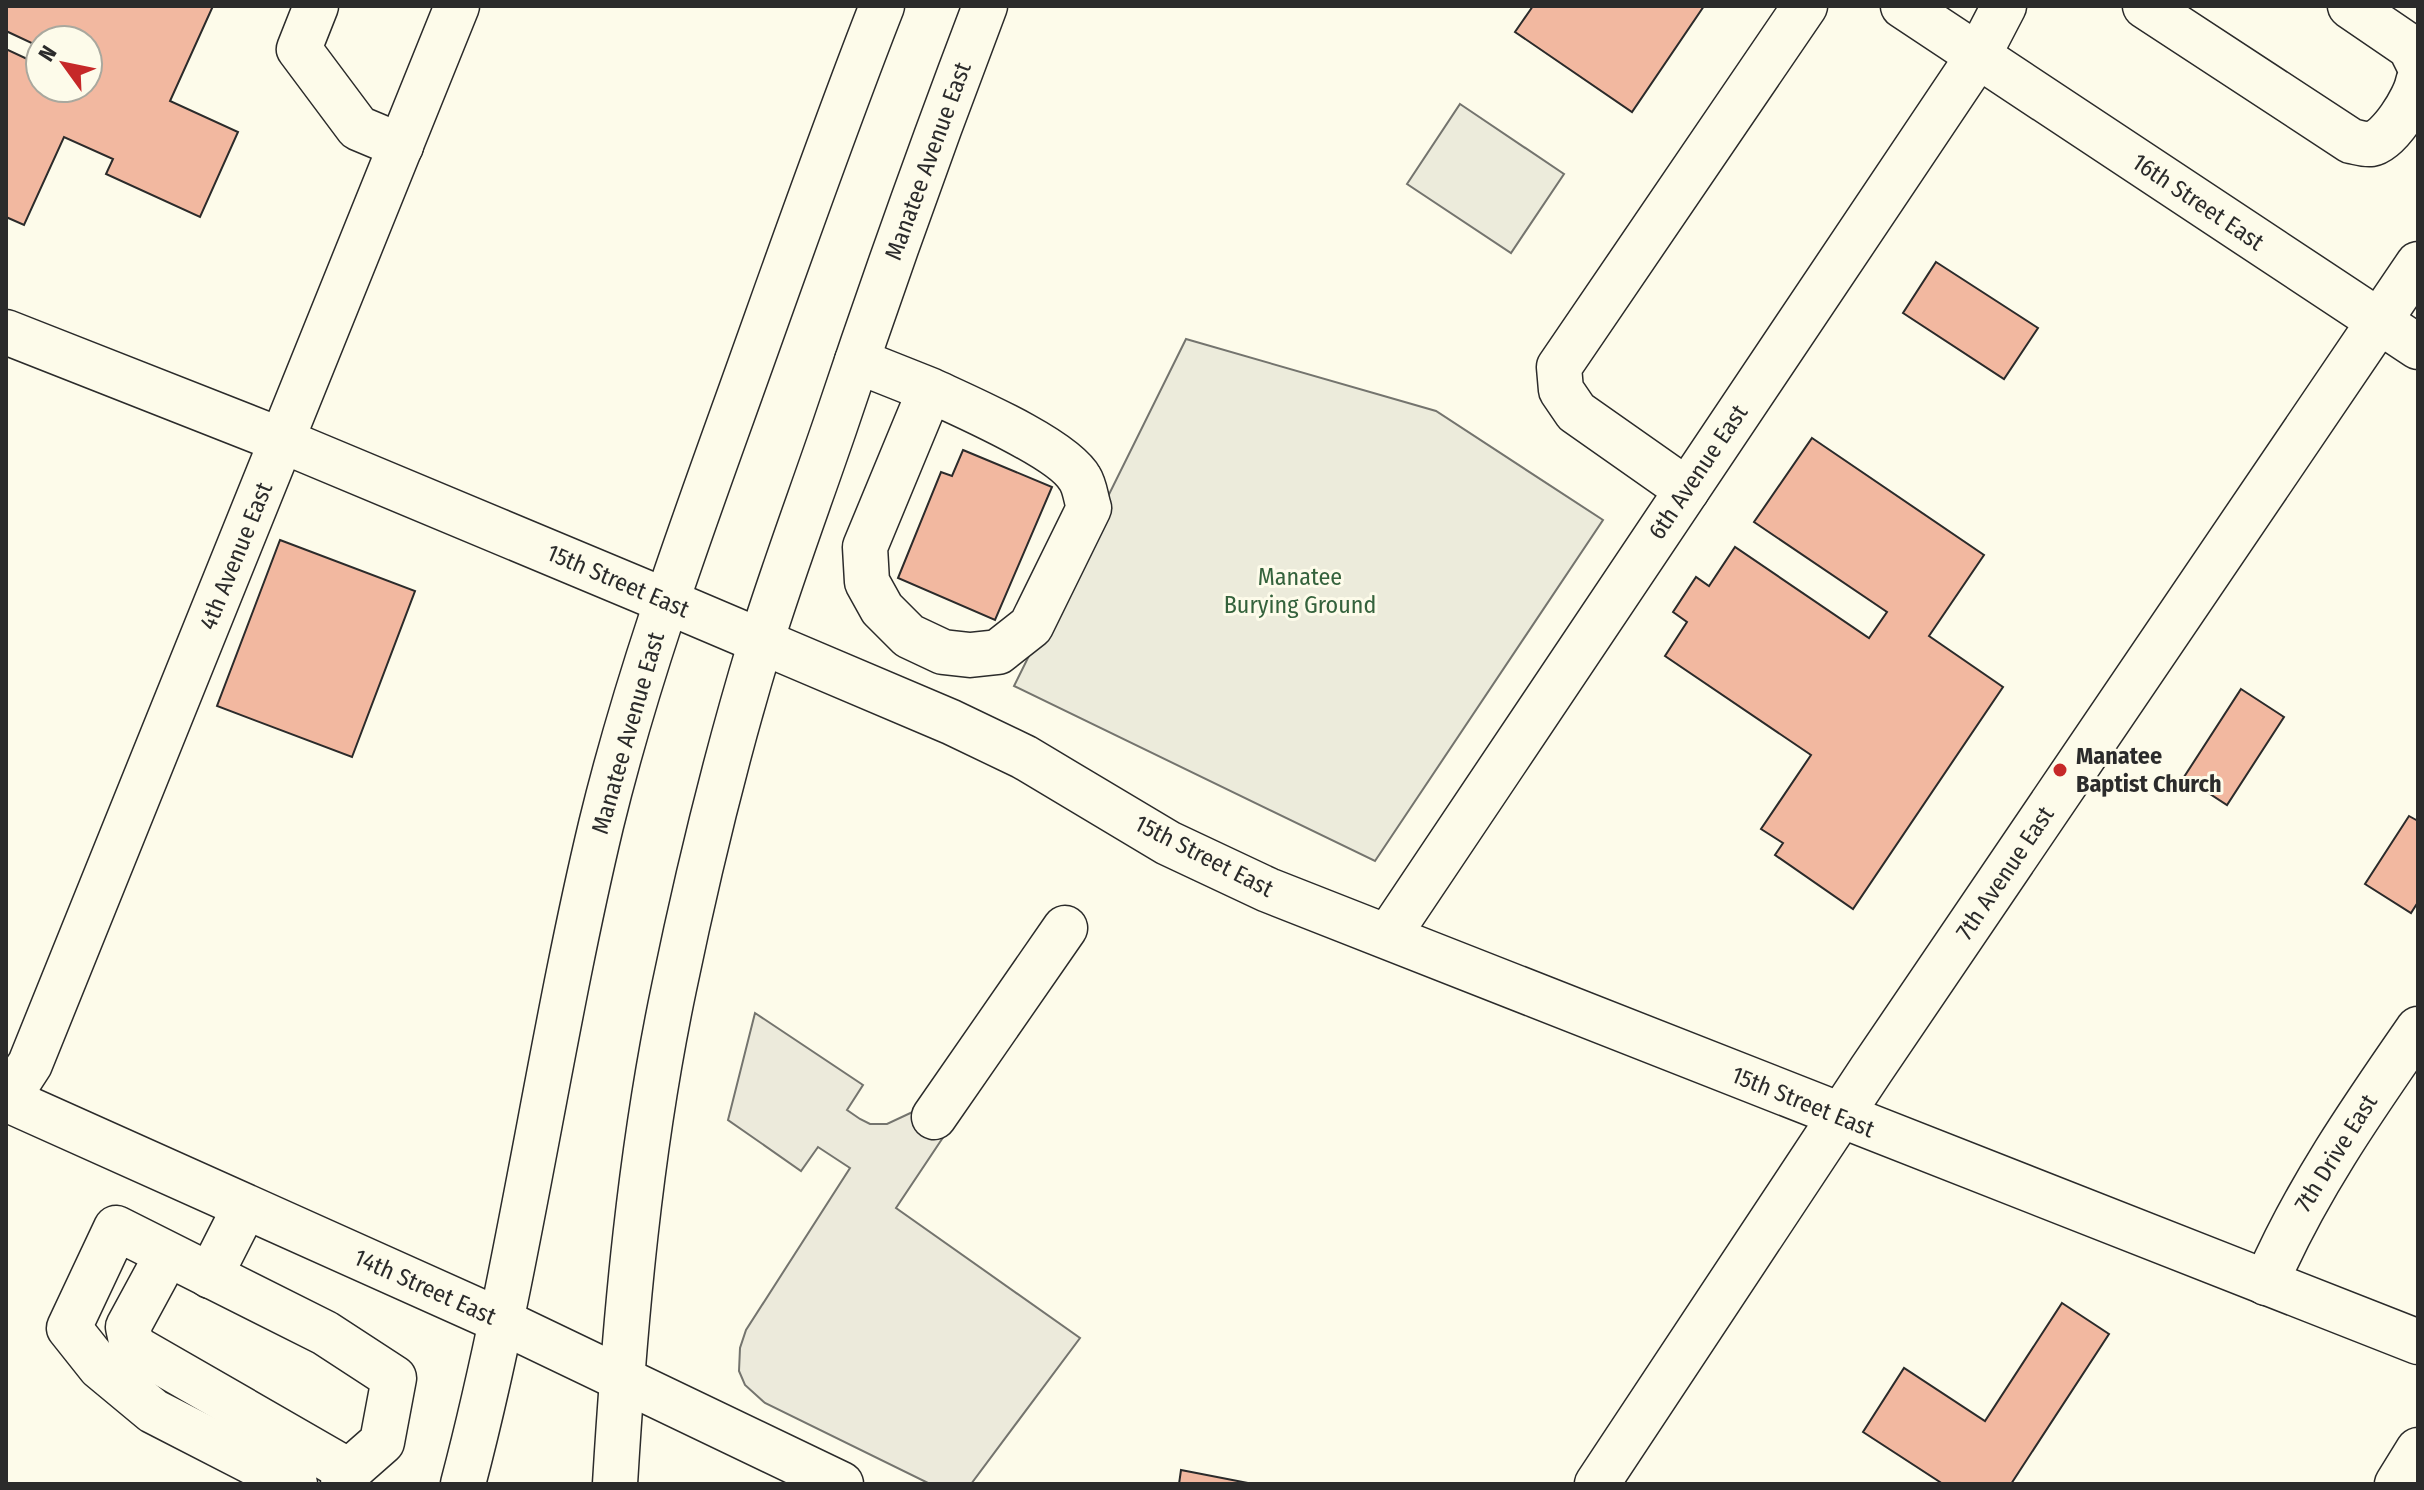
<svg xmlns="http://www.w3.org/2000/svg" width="2424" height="1490" font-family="'Fira Sans Condensed',sans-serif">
  <rect width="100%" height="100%" fill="#fdfbea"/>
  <g fill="#ecebdb" stroke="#74746e" stroke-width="2">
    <path d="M1460 104 1564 174 1511 253 1407 184Z"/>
    <path d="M1186 339 1436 411 1603 520 1375 861 1014 686Z"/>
  </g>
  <path fill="#eceadb" stroke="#74746e" stroke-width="2" d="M755 1013 863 1085 847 1110 860 1119 870 1124H887L919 1109 948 1130 896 1208 1080 1338 971 1484H930L765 1403 745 1385 739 1371 740 1348 746 1330 850 1168 818 1147 801 1171 728 1120Z"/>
  <g fill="#f2b8a0" stroke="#2b2b2b" stroke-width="2">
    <path d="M6 6H213L170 101 238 132 200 217 106 174 113 159 64 137 24 225 6 217V49L40 65V88H88L89 69 88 40H40V47L6 31Z"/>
    <path d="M1533 6H1704L1632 112 1515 32Z"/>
    <path d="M1936 262 2038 328 2004 379 1903 313Z"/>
    <path d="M1812 438 1984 555 1929 636 2003 687 1853 909 1775 855 1783 843 1761 829 1811 755 1665 656 1687 622 1673 612 1696 577 1709 586 1735 547 1869 638 1887 612 1754 522Z"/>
    <path d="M963 450 1052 487 995 620 898 578 941 472 952 476Z"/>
    <path d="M280 540 415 591 352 757 217 706Z"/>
    <path d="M2241 689 2284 717 2227 805 2184 777Z"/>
    <path d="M2409 816 2418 821V902L2411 913 2365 884Z"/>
    <path d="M2062 1303 2109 1334 2011 1484H1943L1863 1432 1904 1368 1985 1421Z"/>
    <path d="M1181 1470 1253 1484H1179Z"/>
  </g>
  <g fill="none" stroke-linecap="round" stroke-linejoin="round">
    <g stroke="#2b2b2b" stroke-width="47">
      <g id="minor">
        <path d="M316 6 299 49 358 128 401 146"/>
        <path d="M1903 6 2418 347"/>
        <path d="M2145 6 2351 141C2357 142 2365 145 2371 144 2389 141 2415 99 2418 82"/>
        <path d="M2350 6 2410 47 2418 63"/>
        <path d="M6 332 283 441 666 601"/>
        <path d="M857 361 930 390 865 547 867 582 882 609 909 636 943 652 970 655 998 652 1031 626 1089 508C1086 499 1085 487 1080 479 1063 448 964 406 930 390"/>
        <path d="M1687 490 1576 412 1561 390 1559 367 1805 6"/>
        <path d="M1388 936 1978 56 2004 6"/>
        <path d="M6 1099 501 1321 841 1484"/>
        <path d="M6 1101 30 1064 457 6"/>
        <path d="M934 1117 1065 928"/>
        <path d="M167 1255 128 1327 132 1346 349 1471"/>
        <path d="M210 1276 245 1207"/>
        <path d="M2266 1283C2305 1192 2361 1111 2418 1029"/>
        <path d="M295 1484 153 1411 100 1367 69 1328 116 1228 325 1333 394 1378 382 1442 349 1471 343 1484"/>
        <path d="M1597 1484 1871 1070 2418 264"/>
        <path d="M2397 1484 2418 1450"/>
      </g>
    </g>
    <g stroke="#2b2b2b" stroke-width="47">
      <g id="major">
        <path d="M666 601 951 722 1024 757 1168 843 1268 890 2418 1342"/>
        <path d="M463 1484C520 1267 549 1043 601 825 635 685 684 549 733 413 782 277 829 141 882 6"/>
        <path d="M615 1484C625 1318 640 1150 674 988 698 872 726 757 760 645 783 571 810 499 835 426 882 285 932 145 985 6"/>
      </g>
    </g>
    <use href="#minor" stroke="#fdfbea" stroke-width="44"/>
    <use href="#major" stroke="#fdfbea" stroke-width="44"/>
  </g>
  <circle fill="#c62828" stroke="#fdfbea" stroke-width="3" cx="2060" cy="770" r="8"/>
  <g text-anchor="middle" stroke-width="6" stroke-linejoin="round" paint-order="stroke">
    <g font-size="24" fill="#2b2b2b" stroke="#fdfbea">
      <text transform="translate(928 161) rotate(-70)" y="8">Manatee Avenue East</text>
      <text transform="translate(2198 202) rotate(34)" y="8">16th Street East</text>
      <text transform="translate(1698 472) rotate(-56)" y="8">6th Avenue East</text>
      <text transform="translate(236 556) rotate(-68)" y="8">4th Avenue East</text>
      <text transform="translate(618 581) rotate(23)" y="8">15th Street East</text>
      <text transform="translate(628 733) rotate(-74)" y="8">Manatee Avenue East</text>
      <text transform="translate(1204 856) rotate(27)" y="8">15th Street East</text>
      <text transform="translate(2005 873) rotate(-56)" y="8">7th Avenue East</text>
      <text transform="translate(1803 1102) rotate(22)" y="8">15th Street East</text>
      <text transform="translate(2336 1153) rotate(-58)" y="8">7th Drive East</text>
      <text transform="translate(425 1287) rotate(24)" y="8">14th Street East</text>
    </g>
    <g font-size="24" fill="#34623c" stroke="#fdfbea">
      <text x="1300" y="585">Manatee<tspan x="1300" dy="28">Burying Ground</tspan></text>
    </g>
    <g font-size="24" font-weight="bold" fill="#2b2b2b" stroke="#fdfbea" text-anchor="start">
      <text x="2076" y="764">Manatee<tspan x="2076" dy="28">Baptist Church</tspan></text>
    </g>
  </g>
  <rect width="2424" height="1490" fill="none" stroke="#2b2b2b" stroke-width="16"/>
  <g transform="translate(64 64) rotate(303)"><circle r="38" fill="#fdfbea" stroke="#a9a89e" stroke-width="2"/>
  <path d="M0-6L14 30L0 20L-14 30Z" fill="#c62828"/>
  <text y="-12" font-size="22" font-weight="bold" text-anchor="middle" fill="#2b2b2b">N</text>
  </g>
</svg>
